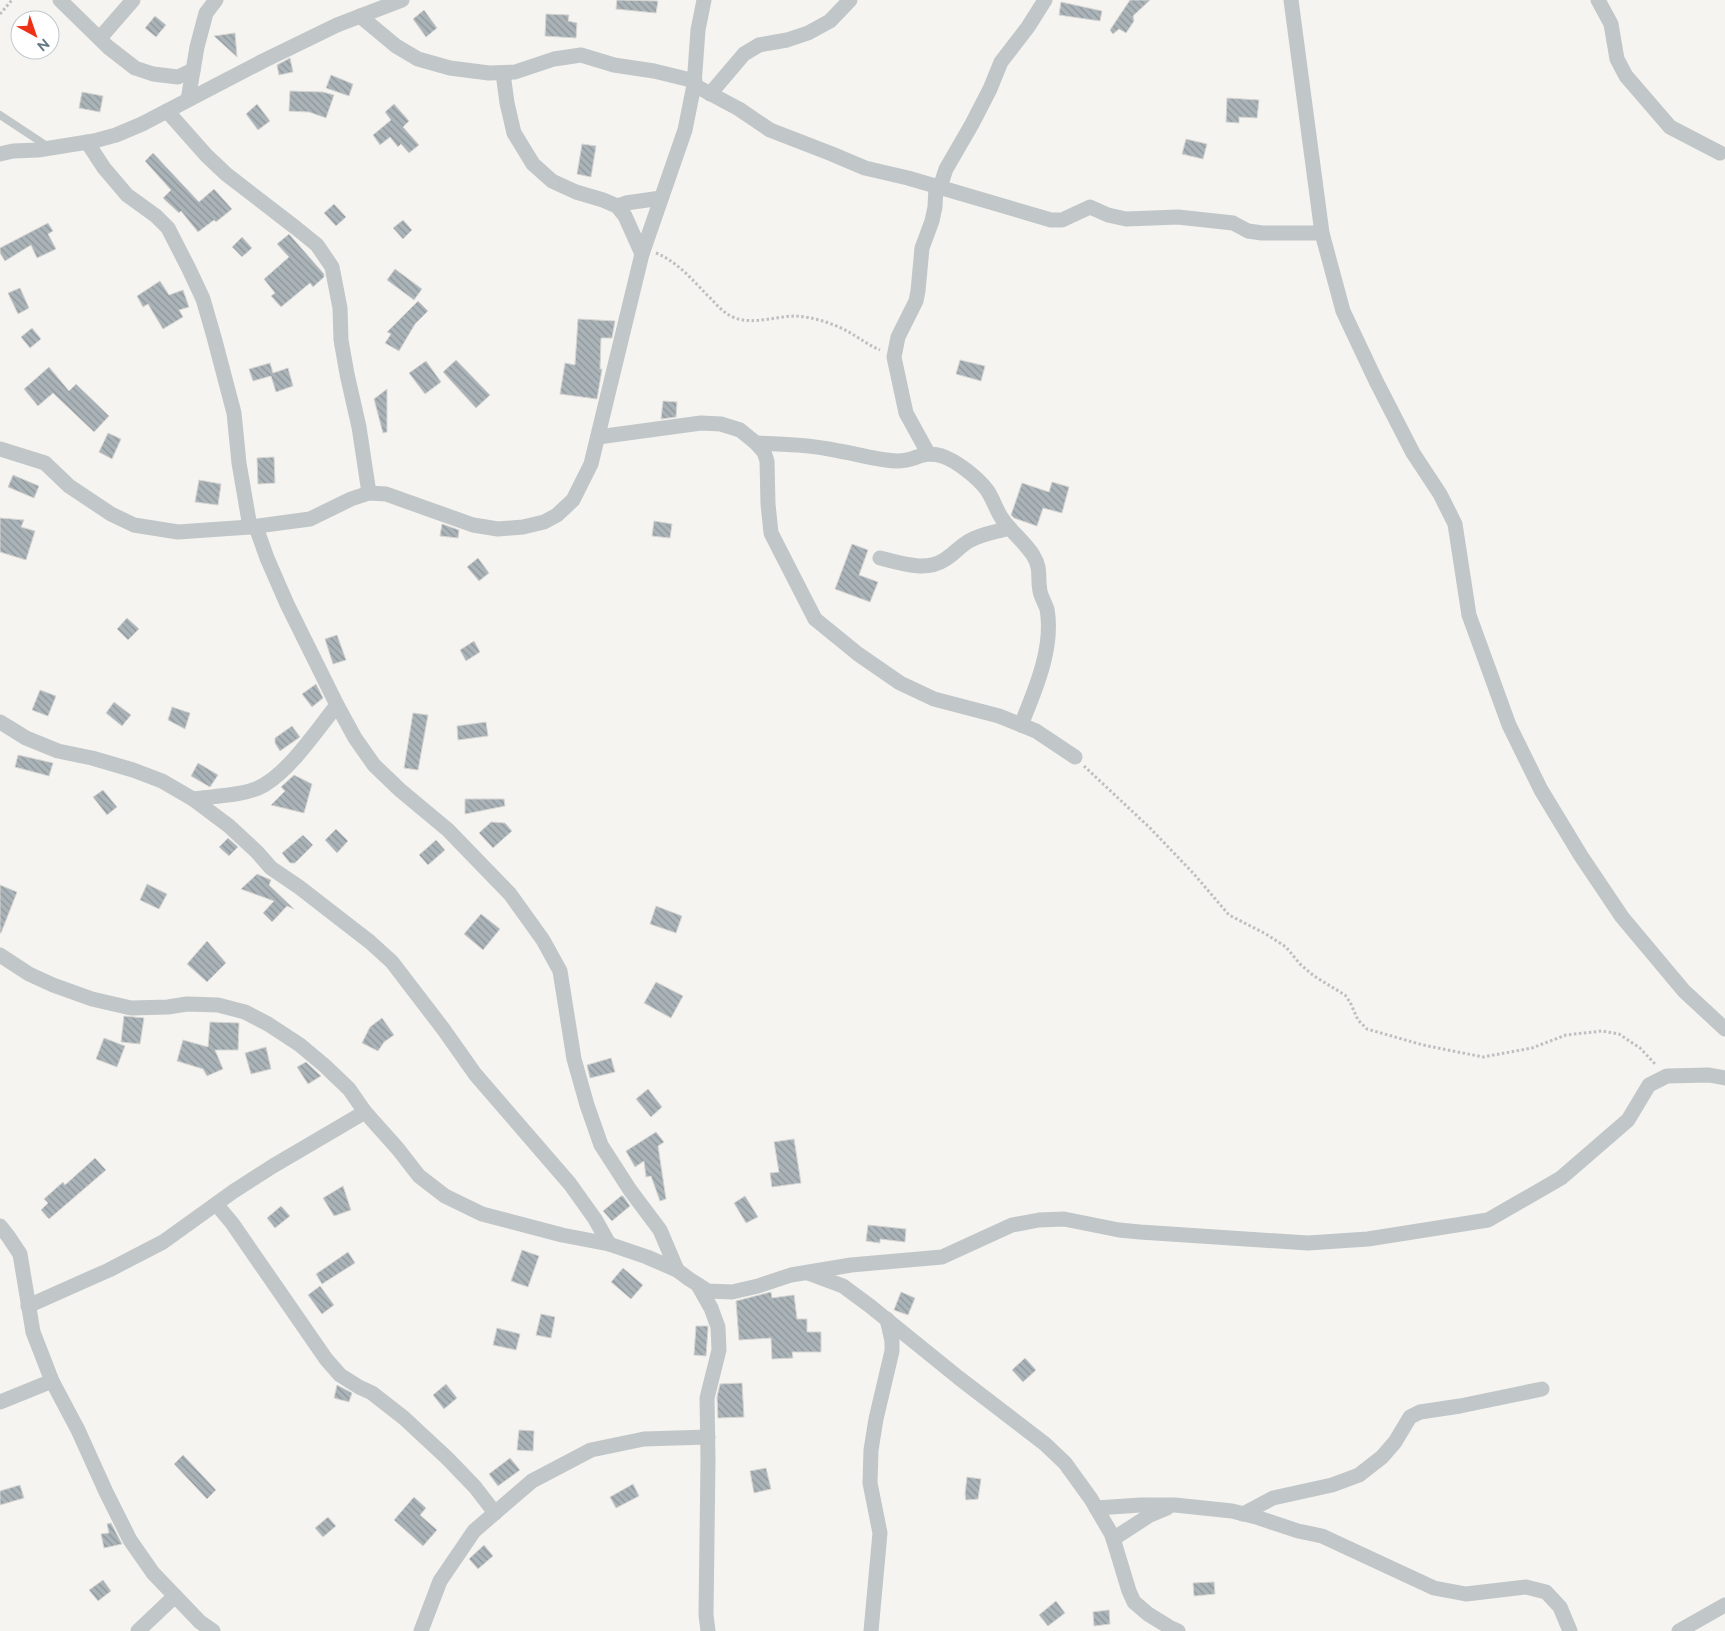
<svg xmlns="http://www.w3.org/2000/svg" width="1725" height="1631" font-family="Raleway,sans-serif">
  <defs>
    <pattern id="building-back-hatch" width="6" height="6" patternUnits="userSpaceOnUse" patternTransform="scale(1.25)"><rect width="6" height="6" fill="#aab3b7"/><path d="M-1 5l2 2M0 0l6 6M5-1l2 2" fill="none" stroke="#8e969a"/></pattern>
  </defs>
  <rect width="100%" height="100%" fill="#f5f4f0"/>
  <g fill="url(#building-back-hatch)" stroke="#d6d5d3">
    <path d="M617 0 658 1 656 13 616 9Z"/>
    <path d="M1130 0H1150L1133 16 1134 21 1126 33 1119 29 1113 34 1110 30Z"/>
    <path d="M1061 2 1102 11 1100 21 1059 15Z"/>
    <path d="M424 10 437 28 426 37 413 19Z"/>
    <path d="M546 14 569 15 568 21 577 23 576 38 545 36Z"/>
    <path d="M155 16 166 25 156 37 145 28Z"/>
    <path d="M235 33 237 57 214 36Z"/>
    <path d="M290 58 293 72 279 75 277 65Z"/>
    <path d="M331 75 353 84 349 96 326 88Z"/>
    <path d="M290 91 323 92 334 95 326 118 309 112 289 111Z"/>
    <path d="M82 92 103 96 100 112 79 108Z"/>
    <path d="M1227 98 1259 100 1257 118 1239 117V123L1226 122Z"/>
    <path d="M257 104 270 121 258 130 246 114Z"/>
    <path d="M394 104 409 121 403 127 419 145 409 153 401 144 398 147 390 137 380 145 373 135 391 120 385 112Z"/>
    <path d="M1186 139 1207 144 1203 159 1182 154Z"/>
    <path d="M582 144 596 146 591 177 577 174Z"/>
    <path d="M153 153 199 202 214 189 232 209 216 222 214 220 198 232 181 211 179 213 163 198 171 190 145 161Z"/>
    <path d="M334 204 346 217 336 226 324 213Z"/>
    <path d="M403 220 412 230 403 239 393 228Z"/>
    <path d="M48 223 53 231 48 234 56 249 37 258 31 245 5 261 0 253V248Z"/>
    <path d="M289 234 324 274V277L313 287 310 283 281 307 271 296 275 293 264 279 289 257 277 244Z"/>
    <path d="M242 237 252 248 242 257 232 247Z"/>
    <path d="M395 269 422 289 414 300 387 280Z"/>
    <path d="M160 281 169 295 183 290 189 307 179 310 183 317 163 329 148 304 143 307 137 296Z"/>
    <path d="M20 288 29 308 18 314 8 293Z"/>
    <path d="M418 301 428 311 415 324 399 351 385 343 391 334 387 332Z"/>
    <path d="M578 319 615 321 612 338H601L600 369H602L597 399 560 394 565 363 575 365Z"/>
    <path d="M32 328 41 339 30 348 21 337Z"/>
    <path d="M456 360 490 395 476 408 443 372Z"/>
    <path d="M960 360 985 366 981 381 956 374Z"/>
    <path d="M426 361 441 382 425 394 409 373Z"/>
    <path d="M270 363 273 373 288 368 293 386 276 392 271 376 253 381 249 369Z"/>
    <path d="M49 367 69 391 76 384 109 416 94 432 53 393 38 406 24 389Z"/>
    <path d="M387 389V432L383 433 374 399Z"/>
    <path d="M663 401 677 402 676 417 661 419Z"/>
    <path d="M108 433 121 439 112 459 99 452Z"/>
    <path d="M274 457 275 483 258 484 257 458Z"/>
    <path d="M13 475 39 486 34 498 8 487Z"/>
    <path d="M199 480 221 484 218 505 195 502Z"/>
    <path d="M1052 482 1069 487 1062 513 1043 508 1037 526 1014 518 1011 515 1022 483 1049 492Z"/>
    <path d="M0 518 24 520 21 527 35 531 26 560 0 552Z"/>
    <path d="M654 521 672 524 670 538 652 536Z"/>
    <path d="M442 524 459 530 458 538 440 536Z"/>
    <path d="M852 544 868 550 859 575 878 582 870 602 835 589Z"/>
    <path d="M478 558 489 573 479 581 467 567Z"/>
    <path d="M127 618 139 629 128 640 117 629Z"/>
    <path d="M337 635 346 660 333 664 325 639Z"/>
    <path d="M474 641 480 652 466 661 460 650Z"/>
    <path d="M316 684 323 698 312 707 302 694Z"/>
    <path d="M40 690 56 696 48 716 32 710Z"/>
    <path d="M114 702 131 715 122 726 106 713Z"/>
    <path d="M172 707 190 713 185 729 168 720Z"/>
    <path d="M413 713 428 715 418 770 404 768Z"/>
    <path d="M486 722 488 736 458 740 457 726Z"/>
    <path d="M292 726 300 737 280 751 275 743V738Z"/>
    <path d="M18 755 53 763 49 776 15 767Z"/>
    <path d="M198 763 218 775 210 787 191 776Z"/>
    <path d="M294 775 312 784 304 813 271 805 285 791 281 787Z"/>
    <path d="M103 790 117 807 107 815 93 797Z"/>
    <path d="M465 799H504L505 806 465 814Z"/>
    <path d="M491 822 505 823 512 831 493 848 479 833Z"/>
    <path d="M336 829 348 841 337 853 325 840Z"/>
    <path d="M303 835 313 845 295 863H290L282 853Z"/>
    <path d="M228 838 238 847 229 856 219 847Z"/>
    <path d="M436 840 445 850 428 865 419 855Z"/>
    <path d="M257 874 271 880 269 885 294 909 287 906 272 922 263 913 274 901 241 889Z"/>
    <path d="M147 884 167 894 159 909 140 900Z"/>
    <path d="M0 885 17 892 1 933H0Z"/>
    <path d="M656 906 682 916 676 933 650 924Z"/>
    <path d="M481 914 500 929 483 950 464 934Z"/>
    <path d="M207 941 226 963 207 982 187 964Z"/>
    <path d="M656 982 683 996 671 1018 644 1003Z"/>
    <path d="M124 1016 144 1018 140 1044 121 1042Z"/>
    <path d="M382 1018 394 1035 384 1042 378 1051 362 1043 370 1027Z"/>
    <path d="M210 1022 239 1023 238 1050H215L223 1069 207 1076 203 1069 177 1061 183 1040 208 1047Z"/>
    <path d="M104 1038 125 1046 117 1067 96 1059Z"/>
    <path d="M266 1047 271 1069 251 1074 245 1053Z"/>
    <path d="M611 1058 615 1072 590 1078 587 1065Z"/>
    <path d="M306 1062 321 1076 308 1084 297 1067Z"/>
    <path d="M648 1089 662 1107 651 1117 636 1099Z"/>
    <path d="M656 1132 664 1142 658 1146 666 1199 660 1201 651 1176 646 1177 644 1161 635 1167 626 1151Z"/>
    <path d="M794 1139 801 1183 772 1187 770 1173 779 1172 774 1142Z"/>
    <path d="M95 1158 106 1170 49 1219 41 1210 48 1203 44 1199 63 1182 65 1185Z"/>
    <path d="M343 1186 351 1210 334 1216 323 1198Z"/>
    <path d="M621 1196H623L630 1206 612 1221 603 1211Z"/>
    <path d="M745 1196 758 1217 746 1223 734 1203Z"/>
    <path d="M281 1206 290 1216 275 1228 267 1218Z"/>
    <path d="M868 1225 906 1229 905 1242 880 1239V1243L866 1241Z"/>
    <path d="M522 1250 539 1256 528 1287 511 1281Z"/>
    <path d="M348 1252 355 1263 322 1284 316 1274Z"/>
    <path d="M623 1268 643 1285 631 1299 611 1282Z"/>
    <path d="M320 1286 334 1305 322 1314 308 1295Z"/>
    <path d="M771 1292 772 1298 794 1295 797 1319H807V1332H821V1352H792L793 1358 772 1359 771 1338 739 1340 736 1301Z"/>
    <path d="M901 1292 915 1298 908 1315 894 1310Z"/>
    <path d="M541 1314 555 1317 551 1338 536 1335Z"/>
    <path d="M696 1326H708V1328L706 1356 694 1355Z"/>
    <path d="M497 1328 520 1334 516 1350 493 1345Z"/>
    <path d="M1025 1358 1036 1370 1023 1382 1012 1370Z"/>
    <path d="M742 1383 744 1417 718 1418 717 1397 720 1384Z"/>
    <path d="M446 1384 457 1398 444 1409 433 1395Z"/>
    <path d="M337 1385 352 1393 349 1402 334 1398Z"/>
    <path d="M519 1430 534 1431 533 1451 517 1450Z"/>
    <path d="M183 1455 216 1490 207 1499 174 1464Z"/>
    <path d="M510 1458 520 1470 498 1486 489 1474Z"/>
    <path d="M766 1468 771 1489 754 1493 750 1471Z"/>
    <path d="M967 1477 981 1479 978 1499 966 1500 965 1494Z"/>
    <path d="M633 1484 639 1496 616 1508 610 1497Z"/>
    <path d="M20 1485 24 1498 0 1505V1491Z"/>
    <path d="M414 1497 426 1508 420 1515 437 1530 423 1546 394 1520Z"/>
    <path d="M328 1517 336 1526 323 1537 315 1528Z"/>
    <path d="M111 1523 122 1544 104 1548 101 1534 109 1533 107 1524Z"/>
    <path d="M484 1545 493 1556 478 1569 469 1559Z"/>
    <path d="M103 1580 111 1591 98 1601 89 1590Z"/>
    <path d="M1214 1582 1215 1594 1194 1596 1193 1583Z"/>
    <path d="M1056 1601 1065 1613 1048 1626 1039 1615Z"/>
    <path d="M1109 1610 1110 1624 1094 1626 1093 1612Z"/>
  </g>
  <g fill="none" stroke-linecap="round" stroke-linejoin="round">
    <g stroke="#bdbfc1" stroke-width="3" stroke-dasharray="2.5 2.5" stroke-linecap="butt">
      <path d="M0 14 12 0"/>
      <path d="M656 253C676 261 692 279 706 294 716 303 722 313 735 318 754 325 776 316 796 316 813 317 832 323 847 331 858 337 868 345 880 350"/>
      <path d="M1084 766 1150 828 1194 874 1229 915 1266 934 1286 947 1300 964 1314 976 1345 995 1350 1002 1358 1020 1367 1029 1423 1045 1483 1057 1532 1048 1566 1035 1602 1031 1619 1034 1640 1048 1656 1065"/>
    </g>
    <path stroke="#c1c6c8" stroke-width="8" d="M0 115 47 146"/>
    <g stroke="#c1c6c8" stroke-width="15">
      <path d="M60 0 108 47 135 68 153 74 178 77 193 70"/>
      <path d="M1291 0 1322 233 1343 311 1376 381 1413 453 1440 494 1455 524 1469 615 1509 725 1541 790 1581 856 1622 917 1684 991 1725 1029"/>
      <path d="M1598 0 1611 24 1617 59 1626 76 1670 127 1720 153"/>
      <path d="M360 16 396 46 418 59 450 68 489 73 515 72 554 59 581 55 614 65 654 71 695 81"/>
      <path d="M100 38 133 0"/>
      <path d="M503 73 507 103 514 133 533 164 552 181 576 192 603 200 617 206 625 216 642 254"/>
      <path d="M694 85 739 109 770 130 832 154 865 168 908 178 1051 220H1062L1090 207 1108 215 1126 219 1178 217 1233 223 1248 231 1262 233H1322"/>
      <path d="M710 94 744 54 759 45 787 40 808 33 830 21 850 0"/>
      <path d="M188 100 197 47 206 13 216 0"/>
      <path d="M167 111 206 155 226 174 296 228 317 245 332 267 340 308 341 340 347 374 359 427 369 493"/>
      <path d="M87 142 104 168 127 195 156 216 168 228 189 269 203 299 214 337 234 413 239 463 250 527"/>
      <path d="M0 154 13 151 38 150 94 141 116 135 142 124 263 61 337 25 402 0"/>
      <path d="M940 187 946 169 972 124 990 89 1001 62 1028 27 1045 0"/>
      <path d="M617 206 626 203 661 198"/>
      <path d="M598 437 701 423 721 424 740 430 756 443 764 452 767 461 768 504 771 533 815 619 858 654 900 683 934 699 999 716 1036 731 1075 757"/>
      <path d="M756 443C784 444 812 445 839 451 859 454 878 461 898 461 916 461 922 450 942 456 957 461 978 478 987 490 993 499 996 509 1001 517 1010 531 1024 541 1033 555 1042 570 1037 576 1040 591 1041 597 1045 603 1047 609 1054 648 1035 690 1021 725"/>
      <path d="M0 449 45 463 69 486 111 514 134 525 178 532 250 527 310 519 351 499 369 493 386 494 473 525 498 529 523 527 544 522 557 515 573 500 591 464 642 254 685 130 694 85 698 30 704 0"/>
      <path d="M928 453 906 413 894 357 898 337 916 301 918 291 922 248 932 221 935 207 936 186"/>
      <path d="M256 527 267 558 287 604 337 705 355 738 374 765 400 790 448 830 510 894 543 940 560 971 574 1059 587 1105 601 1145 630 1190 660 1230 677 1270"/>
      <path d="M880 558C900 563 926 572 944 560 953 555 960 546 969 541 981 534 996 532 1009 528"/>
      <path d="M0 722 26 738 58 751 92 758 133 770 162 781 193 799 229 826 257 852 271 868 299 887 370 942 392 962 444 1030 475 1074 570 1184 595 1219 609 1244"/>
      <path d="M193 799C214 796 246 796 264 785 291 769 317 730 337 705"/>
      <path d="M0 955 29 974 53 985 92 999 131 1008 168 1007 187 1004 218 1005 245 1012 268 1024 300 1045 325 1066 349 1089 365 1112 398 1149 419 1176 445 1196 482 1214 562 1235 609 1244 647 1257 677 1270 689 1279 708 1291 732 1292 758 1286 791 1275 851 1265 942 1257 1012 1225 1039 1220 1064 1219 1119 1230 1140 1232 1308 1243 1368 1239 1488 1220 1561 1178 1628 1120 1649 1085 1667 1076 1709 1075 1725 1078"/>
      <path d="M216 1204 232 1223 326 1359 340 1375 359 1387 372 1393 404 1418 447 1458 475 1487 495 1513"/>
      <path d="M0 1226 8 1236 20 1254 33 1332 52 1381 78 1430 106 1492 130 1540 153 1573 200 1622 213 1631"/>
      <path d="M808 1273 843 1286 870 1306 959 1378 1045 1444 1065 1463 1091 1499 1112 1535 1129 1591 1134 1602 1148 1614 1169 1627 1178 1631"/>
      <path d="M698 1285 711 1308 718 1327 719 1350 707 1398 708 1460 706 1615 708 1631"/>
      <path d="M28 1306 109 1270 163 1242 234 1191 273 1166 365 1112"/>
      <path d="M0 1402 52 1381"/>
      <path d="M1096 1508 1141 1505H1175L1232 1511 1256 1517 1298 1531 1322 1536 1434 1588 1466 1594 1526 1587 1546 1592 1560 1607 1570 1631"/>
      <path d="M1243 1514 1273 1498 1332 1485 1359 1475 1382 1457 1395 1442 1410 1417 1420 1412 1460 1406 1542 1389"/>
      <path d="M1113 1539 1150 1515 1167 1508"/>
      <path d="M138 1631 175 1596"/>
      <path d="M421 1631 440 1581 474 1531 532 1481 591 1450 644 1439 708 1437"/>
      <path d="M871 1631 880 1533 870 1483 871 1450 876 1419 892 1351V1341L887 1319"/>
      <path d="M1679 1631 1725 1605"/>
    </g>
  </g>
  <g transform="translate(35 35) rotate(140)"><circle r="24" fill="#ffffff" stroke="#c0c9cd"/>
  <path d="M0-4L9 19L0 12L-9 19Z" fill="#ed3217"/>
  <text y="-8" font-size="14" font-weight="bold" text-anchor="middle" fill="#617883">N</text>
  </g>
</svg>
